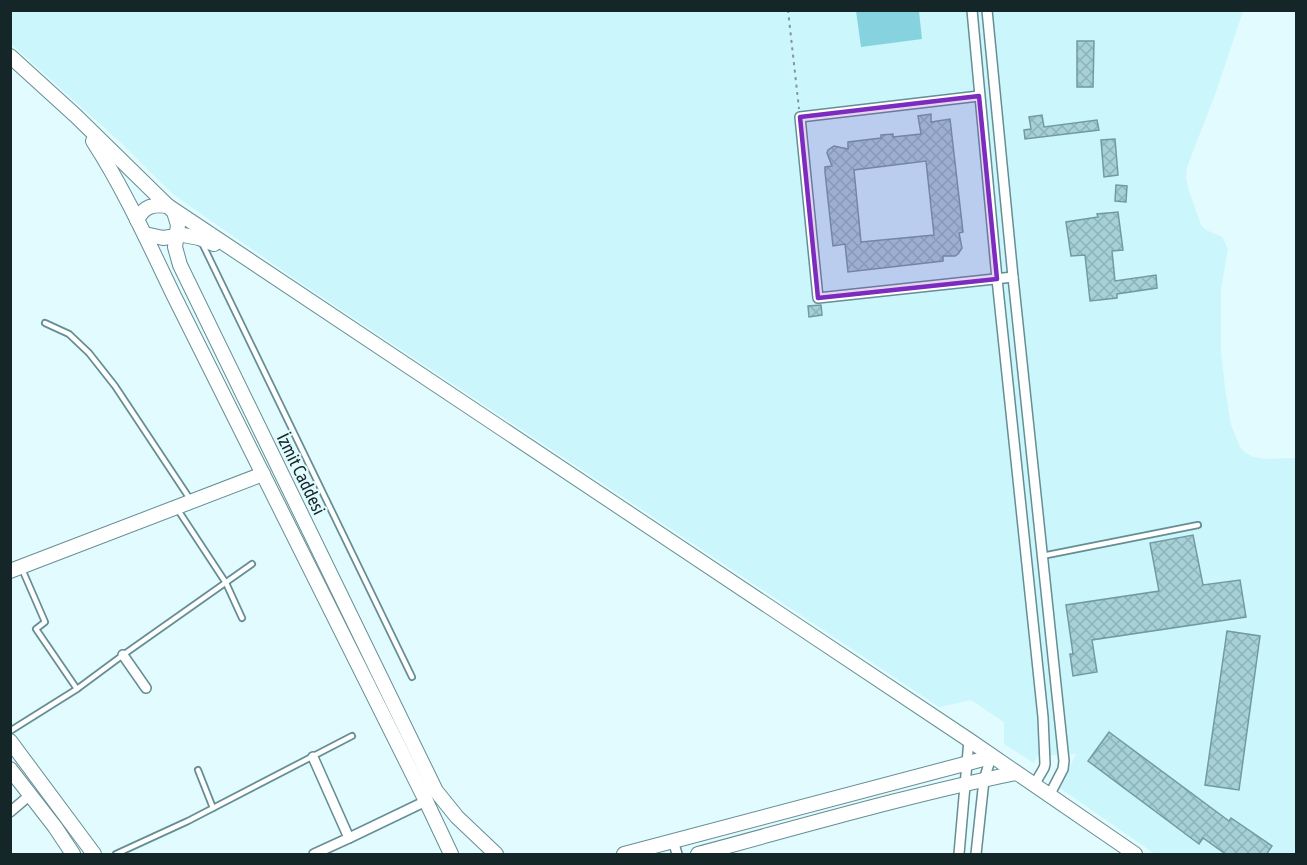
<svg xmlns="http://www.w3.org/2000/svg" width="1307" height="865" font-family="'Asap Condensed',sans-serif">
  <defs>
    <pattern id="building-cross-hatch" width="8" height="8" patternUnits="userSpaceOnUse" patternTransform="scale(1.5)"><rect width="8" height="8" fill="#a5d0d6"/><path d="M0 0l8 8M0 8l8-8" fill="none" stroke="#8db2b8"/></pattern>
  </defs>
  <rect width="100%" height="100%" fill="#e1fbfe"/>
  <path fill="#cbf6fc" d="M11 10 1243 11 1217 89 1187 167 1186 178 1188 188 1201 225 1206 230 1222 237 1228 249 1221 288V351L1225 388 1231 425 1239 445 1244 452 1253 457 1264 459 1296 458V854H1155L1060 788 1076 754 1037 756 1034 763 1004 744V722L971 700 939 707 295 279 174 195 118 140 11 44Z"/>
  <path fill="#86d3df" d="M856 11H919L922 39 861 47Z"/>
  <g fill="url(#building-cross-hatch)" stroke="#729ba1" stroke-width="1.5" fill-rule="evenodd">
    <path d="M1077 41H1094L1093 87H1077Z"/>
    <path d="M931 114V122L950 119 963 232 959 233 962 248 958 254 955 256H943V261L848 272 845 244 833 246 825 172V167L832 166 827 153 828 150 834 146 848 149V142L881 138V135L893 134V137L921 134 918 116ZM926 161 934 235 861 242 854 170Z"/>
    <path d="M1042 115 1044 127 1097 120 1099 130 1025 139 1024 130 1031 129 1029 117Z"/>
    <path d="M1115 139 1118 175 1104 177 1101 140Z"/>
    <path d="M1116 185 1127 186 1126 202 1115 201Z"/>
    <path d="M1118 212 1123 250 1112 251 1115 281 1156 275 1157 288 1117 294V298L1090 301 1085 255 1071 256 1066 222 1098 217 1097 214Z"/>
    <path d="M821 305 822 315 809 317 808 306Z"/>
    <path d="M1193 535 1203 585 1240 580 1246 617 1092 640 1097 672 1073 676 1070 654H1073L1066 605 1159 591 1150 543Z"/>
    <path d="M1227 631 1260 636 1239 790 1205 785Z"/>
    <path d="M1109 732 1229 821 1231 818 1272 846 1266 855H1227L1203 838 1199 844 1088 761Z"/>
  </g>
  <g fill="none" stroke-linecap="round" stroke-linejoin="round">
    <g stroke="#658e94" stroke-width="8">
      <g id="lane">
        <path d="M202 243 412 677"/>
        <path d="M45 323 69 334 89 353 115 386 190 499"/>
        <path d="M178 510 226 583 242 618"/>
        <path d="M1042 556 1198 525"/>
        <path d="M22 569 45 622 36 629 77 689 123 655 252 564"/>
        <path d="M10 731 77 689"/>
        <path d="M198 770 213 808"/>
        <path d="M116 854 188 821 352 736"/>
      </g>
    </g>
    <g stroke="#658e94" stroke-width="12">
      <g id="street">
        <path d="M972 10 997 279 1043 717 1045 764 1044 768 1034 785"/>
        <path d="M987 10 1013 277 1064 761 1063 769 1049 796"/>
        <path d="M979 96 800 117 818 298 1013 277"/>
        <path d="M123 655 146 688"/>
        <path d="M313 757 349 838 426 801"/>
        <path d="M10 812 30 795"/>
        <path d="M673 840 677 854"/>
        <path d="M314 854 349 838"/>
        <path d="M959 854 969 740"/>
        <path d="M976 854 984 780 991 757"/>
      </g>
    </g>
    <g stroke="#658e94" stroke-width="16">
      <g id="secondary">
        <path d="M10 56 76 116 174 212 178 225 175 247 180 265 436 791 457 817 496 854"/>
        <path d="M93 141C124 189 148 242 173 294L426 801 451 854"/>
        <path d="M137 220C144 206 153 204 168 206L969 740 1135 854"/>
        <path d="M145 234 163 238 183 235 199 238 214 244"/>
        <path d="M10 571 263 474"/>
        <path d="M10 741 94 854"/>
        <path d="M10 769 55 827 73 854"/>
        <path d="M624 854 991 757"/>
        <path d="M698 854C803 826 909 795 1016 773"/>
      </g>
    </g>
    <path stroke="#809698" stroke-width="2" stroke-dasharray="3 4.5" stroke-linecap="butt" d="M788 10 799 109"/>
    <use href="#lane" stroke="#fff" stroke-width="4.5"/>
    <use href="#street" stroke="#fff" stroke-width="9"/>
    <use href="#secondary" stroke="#fff" stroke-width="14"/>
  </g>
  <path fill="#7b2cbf" fill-opacity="0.2" stroke="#7b2cbf" stroke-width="4.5" stroke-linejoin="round" d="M979 96 997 279 818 298 800 117Z"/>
  <g text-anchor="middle" stroke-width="4.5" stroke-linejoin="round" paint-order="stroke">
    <g font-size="18" fill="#152628" stroke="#e1fbfe">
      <text transform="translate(301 474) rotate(64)" y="6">İzmit Caddesi</text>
    </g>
  </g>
  <rect width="1307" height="865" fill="none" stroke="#152628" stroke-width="24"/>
</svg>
